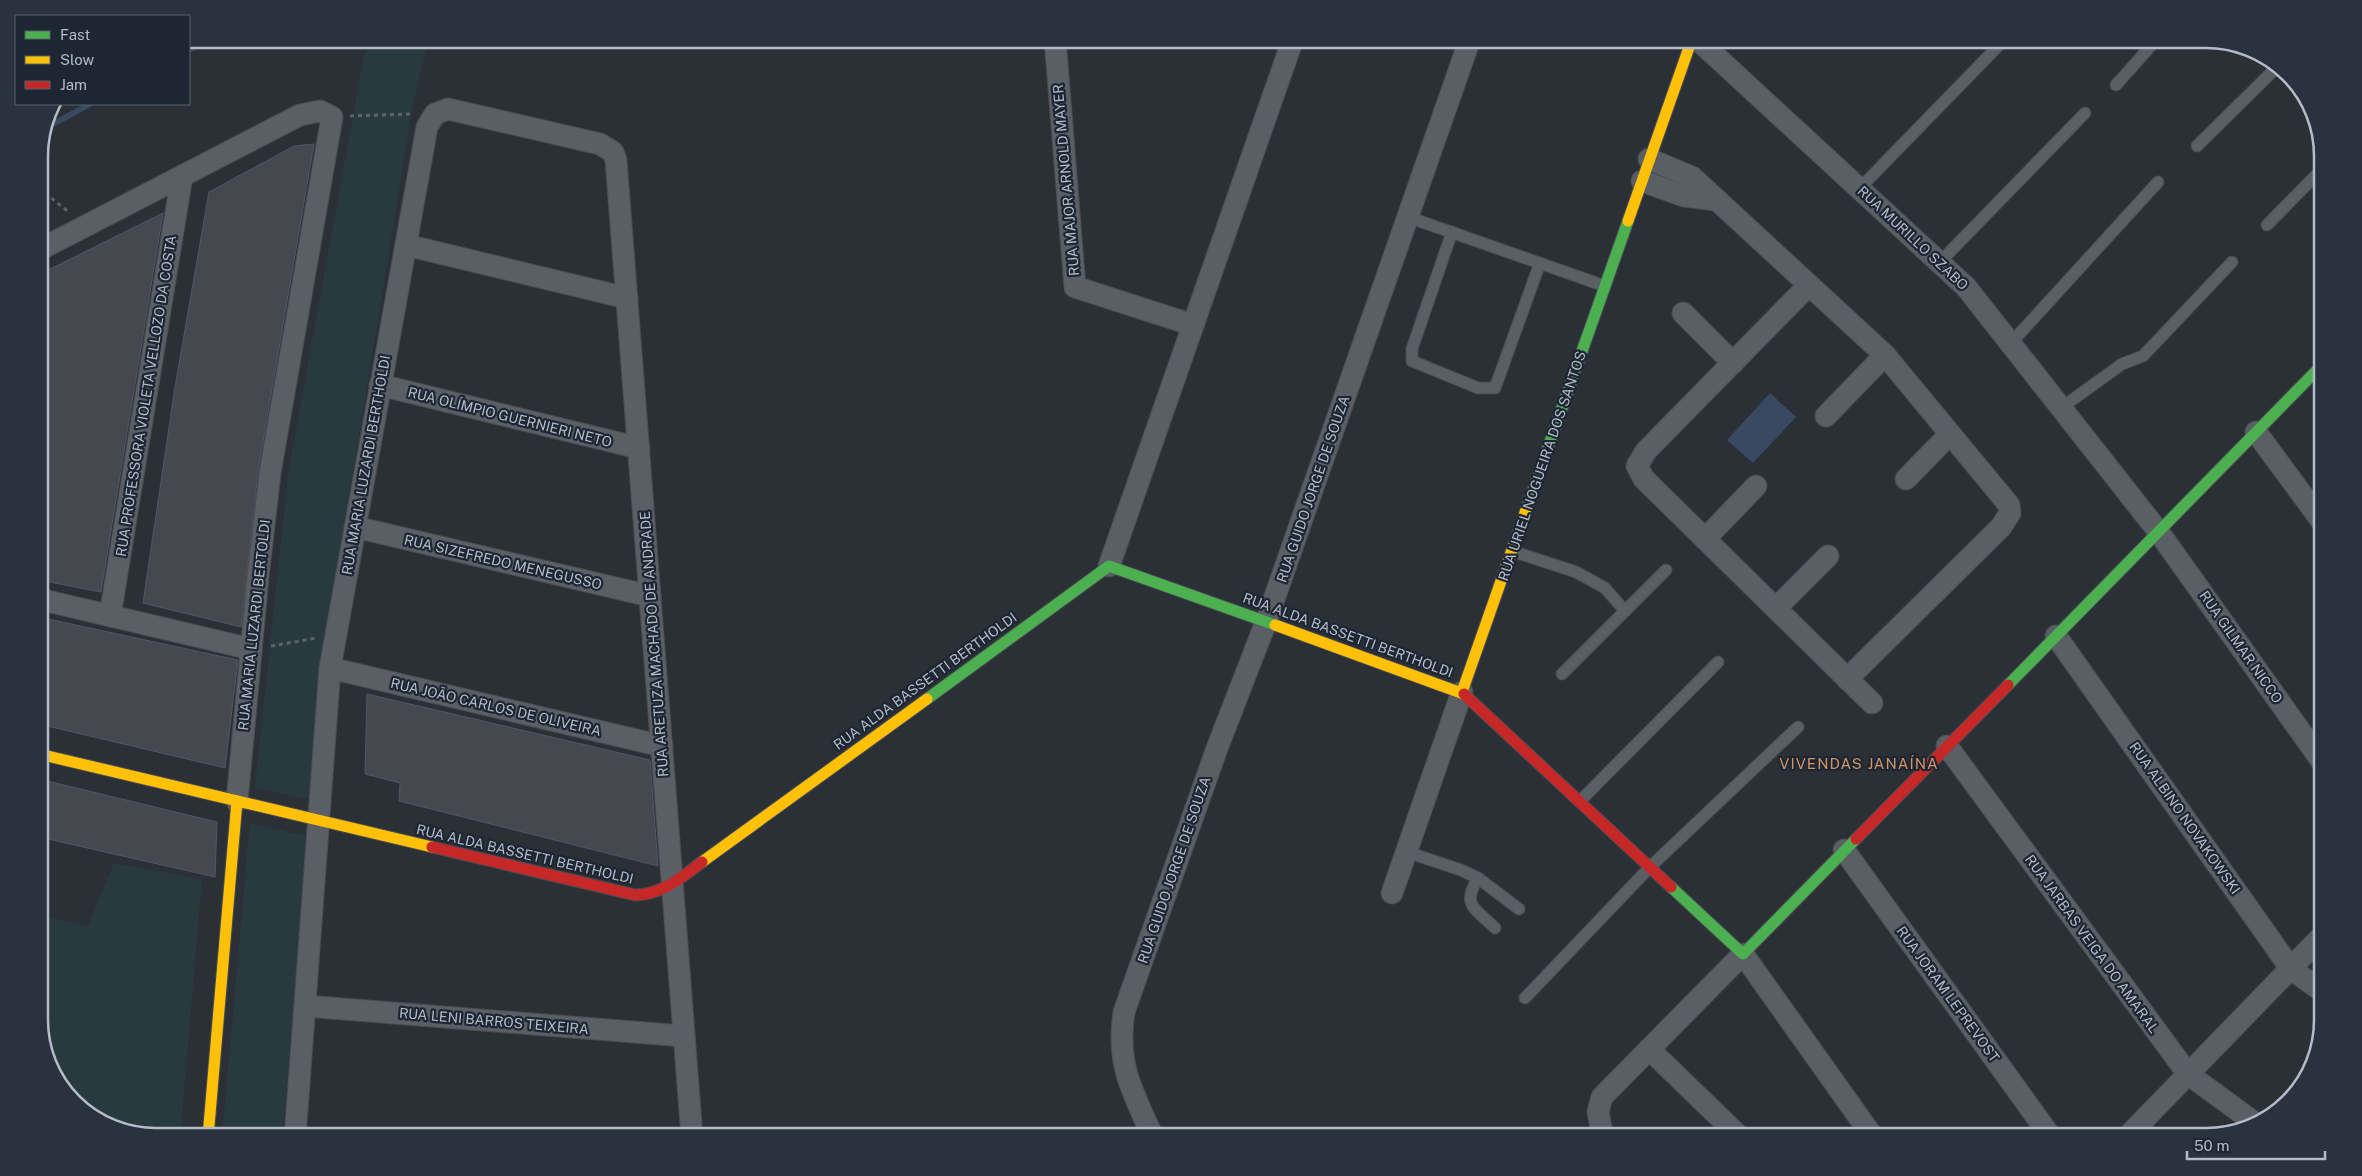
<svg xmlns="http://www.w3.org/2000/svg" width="2362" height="1176" font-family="'Public Sans',sans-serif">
  <rect width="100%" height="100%" fill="#2b3037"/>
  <g fill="#283a3d">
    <path d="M367 39H428L413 104 321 669 309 799 255 788 288 474Z"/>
    <path d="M250 823 310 837 282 1137H222Z"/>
    <path d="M114 863 202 879 180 1137H156L104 1125 59 1086 39 1028V915L88 926Z"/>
  </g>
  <path fill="#394962" d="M1770 393 1796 417 1753 463 1727 440Z"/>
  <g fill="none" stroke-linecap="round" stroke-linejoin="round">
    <g stroke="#394962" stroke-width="5.5">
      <path d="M189 50 210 39"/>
      <path d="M44 129 90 104"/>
    </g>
  </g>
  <g fill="#45494f" stroke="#52575f">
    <path d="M314 144 258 471 241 627 143 603 175 387 209 192 294 146Z"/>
    <path d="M163 213 101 592 39 580V322L48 270Z"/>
    <path d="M39 617 238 660 225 768 39 724Z"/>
    <path d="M367 694 650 760 658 866 399 801 400 783 365 774Z"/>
    <path d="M39 779 217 822 215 877 39 837Z"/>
  </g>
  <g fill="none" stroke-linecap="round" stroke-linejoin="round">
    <g stroke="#484c52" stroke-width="13">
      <g id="lane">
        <path d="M2116 85 2157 39"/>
        <path d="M2197 146 2277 67"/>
        <path d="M1860 188 2005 39"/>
        <path d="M1408 217 1605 286"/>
        <path d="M2267 225 2323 168"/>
        <path d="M1452 232 1412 349V361L1478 388H1495L1540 263"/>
        <path d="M1940 262 2085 113"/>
        <path d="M2011 343 2158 182"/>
        <path d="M2061 408 2122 364 2143 356 2232 262"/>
        <path d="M1512 551 1576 572 1605 588 1625 611"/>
        <path d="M1562 674 1666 570"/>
        <path d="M1580 801 1718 662"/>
        <path d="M1407 852 1461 870 1478 878 1519 909"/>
        <path d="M1478 878C1461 906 1475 908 1495 928"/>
        <path d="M1525 998 1650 867 1798 727"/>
      </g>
    </g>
    <g stroke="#484c52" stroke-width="23">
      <g id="street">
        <path d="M1055 39 1075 287 1193 325"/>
        <path d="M1697 39 1966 287 2158 531 2323 763"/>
        <path d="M1649 159 1692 177 1885 355 2009 505 2010 513 2001 527 1847 679"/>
        <path d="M1642 181 1684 196 1717 200"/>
        <path d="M406 245 627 298"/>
        <path d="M39 250 300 115 320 111 332 117 270 473 258 577 237 801"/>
        <path d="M1809 285 1646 451 1637 466 1644 479 1872 703"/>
        <path d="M1683 313 1733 363"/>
        <path d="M380 385 639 448"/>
        <path d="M1826 416 1885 355"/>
        <path d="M2256 432 2323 523"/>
        <path d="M1906 479 1950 434"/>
        <path d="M355 527 650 596"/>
        <path d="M1705 539 1756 486"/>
        <path d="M1109 566 1293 39"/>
        <path d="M39 599 251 649"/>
        <path d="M1776 608 1828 556"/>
        <path d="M110 616 182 176"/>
        <path d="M2056 636 2291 969 2323 992"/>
        <path d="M330 668 662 746"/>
        <path d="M1947 746 2188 1074 2255 1123"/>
        <path d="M1844 850 2051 1137"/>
        <path d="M1392 893 1462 692"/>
        <path d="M305 1006 684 1036"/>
        <path d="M1649 1049 1740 1137"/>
        <path d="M295 1137 330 668 427 127 435 114 448 109 600 144 613 152 616 160 692 1137"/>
        <path d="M1153 1137C1132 1091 1116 1064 1124 1012L1216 751 1266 622 1470 39"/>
        <path d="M1603 1137 1598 1112 1602 1097 1743 954 1873 1137"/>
        <path d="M2127 1137 2323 935"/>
      </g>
    </g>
    <g stroke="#484c52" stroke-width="13">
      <g id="fast">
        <path d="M1527 507 1628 221"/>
        <path d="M2008 685 2323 364"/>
        <path d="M927 699 1109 566 1275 625"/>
        <path d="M1671 887 1743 954 1856 839"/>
      </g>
    </g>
    <g stroke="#484c52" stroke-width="13">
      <g id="slow">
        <path d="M1628 221 1692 39"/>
        <path d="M1275 625 1464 694"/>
        <path d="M1462 692 1527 507"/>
        <path d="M39 754 432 847"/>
        <path d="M702 862 927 699"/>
        <path d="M208 1137 237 801"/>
      </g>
    </g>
    <g stroke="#484c52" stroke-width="13">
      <g id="jam">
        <path d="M1464 694 1671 887"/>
        <path d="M1856 839 2008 685"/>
        <path d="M432 847 635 895C661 895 682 877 702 862"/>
      </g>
    </g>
    <g stroke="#5d6369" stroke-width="3" stroke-dasharray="4 4" stroke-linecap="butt">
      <path d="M350 116 412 114"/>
      <path d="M39 188 70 213"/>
      <path d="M271 646 317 638"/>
    </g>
    <use href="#lane" stroke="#5a5e65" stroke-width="11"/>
    <use href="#street" stroke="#5a5e65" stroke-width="21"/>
    <use href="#fast" stroke="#4caf50" stroke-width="11"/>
    <use href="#slow" stroke="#ffc107" stroke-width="11"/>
    <use href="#jam" stroke="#c62828" stroke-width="11"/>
  </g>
  <g text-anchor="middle" stroke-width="4.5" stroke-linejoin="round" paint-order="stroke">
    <g font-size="14" fill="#b4bcc8" stroke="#1d2632">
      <text transform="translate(1066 180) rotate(-95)" y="5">RUA MAJOR ARNOLD MAYER</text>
      <text transform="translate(1913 238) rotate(43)" y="5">RUA MURILLO SZABO</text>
      <text transform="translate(146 396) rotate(-81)" y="5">RUA PROFESSORA VIOLETA VELLOZO DA COSTA</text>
      <text transform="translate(510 417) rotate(14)" y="5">RUA OLÍMPIO GUERNIERI NETO</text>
      <text transform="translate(366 465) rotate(-80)" y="5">RUA MARIA LUZARDI BERTHOLDI</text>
      <text transform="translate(1542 466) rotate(-71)" y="5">RUA URIEL NOGUEIRA DOS SANTOS</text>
      <text transform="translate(1313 489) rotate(-71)" y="5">RUA GUIDO JORGE DE SOUZA</text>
      <text transform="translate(503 562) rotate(13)" y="5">RUA SIZEFREDO MENEGUSSO</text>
      <text transform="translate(254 625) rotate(-84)" y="5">RUA MARIA LUZARDI BERTOLDI</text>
      <text transform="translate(1348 635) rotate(20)" y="5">RUA ALDA BASSETTI BERTHOLDI</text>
      <text transform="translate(654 644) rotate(-94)" y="5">RUA ARETUZA MACHADO DE ANDRADE</text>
      <text transform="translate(2241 647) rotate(55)" y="5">RUA GILMAR NICCO</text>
      <text transform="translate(925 681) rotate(-36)" y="5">RUA ALDA BASSETTI BERTHOLDI</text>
      <text transform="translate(496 707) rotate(13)" y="5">RUA JOÃO CARLOS DE OLIVEIRA</text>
      <text transform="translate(2185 818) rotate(55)" y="5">RUA ALBINO NOVAKOWSKI</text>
      <text transform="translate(525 854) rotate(13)" y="5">RUA ALDA BASSETTI BERTHOLDI</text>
      <text transform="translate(1174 870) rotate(-71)" y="5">RUA GUIDO JORGE DE SOUZA</text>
      <text transform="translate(2092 944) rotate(54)" y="5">RUA JARBAS VEIGA DO AMARAL</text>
      <text transform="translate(1948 994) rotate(54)" y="5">RUA JORAM LEPREVOST</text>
      <text transform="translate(494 1021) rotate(5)" y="5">RUA LENI BARROS TEIXEIRA</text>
    </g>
    <g font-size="15" letter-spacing="1" fill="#d29566" stroke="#1d2632">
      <text x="1859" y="769">VIVENDAS JANAÍNA</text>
    </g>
  </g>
  <path d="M0 0H2362V1176H0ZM156 48H2206A108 108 0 0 1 2314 156V1020A108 108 0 0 1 2206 1128H156A108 108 0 0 1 48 1020V156A108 108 0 0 1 156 48Z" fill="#29323e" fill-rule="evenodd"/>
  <path fill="none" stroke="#b4bcc8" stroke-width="2.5" d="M156 48H2206A108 108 0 0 1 2314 156V1020A108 108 0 0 1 2206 1128H156A108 108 0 0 1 48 1020V156A108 108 0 0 1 156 48Z"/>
  <rect x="15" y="15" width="175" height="90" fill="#1d2632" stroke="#59626e"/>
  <rect x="25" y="31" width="25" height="8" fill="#4caf50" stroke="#59626e"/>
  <text x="60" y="40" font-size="15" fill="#b4bcc8">Fast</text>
  <rect x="25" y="56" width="25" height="8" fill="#ffc107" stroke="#59626e"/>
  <text x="60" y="65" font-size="15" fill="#b4bcc8">Slow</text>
  <rect x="25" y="81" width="25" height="8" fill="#c62828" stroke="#59626e"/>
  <text x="60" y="90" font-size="15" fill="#b4bcc8">Jam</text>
  <path d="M2187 1151v8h138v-8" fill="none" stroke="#b4bcc8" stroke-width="2.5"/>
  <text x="2194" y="1151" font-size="15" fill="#b4bcc8" stroke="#1d2632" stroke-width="4" paint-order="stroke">50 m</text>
</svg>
